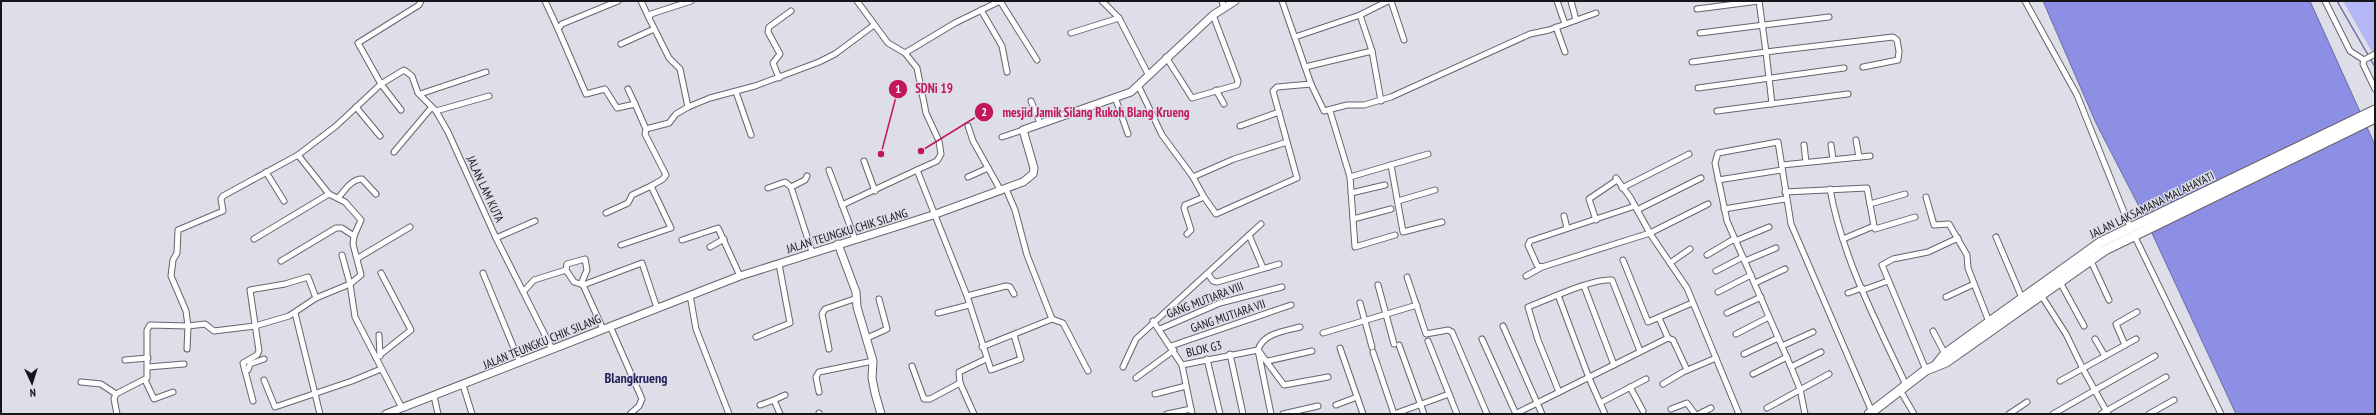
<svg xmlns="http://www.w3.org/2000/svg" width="2376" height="415" font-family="'PT Sans Narrow',sans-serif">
  <rect width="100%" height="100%" fill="#dddee8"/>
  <path fill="#b4b7f5" d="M2343 1H2375V57Z"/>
  <path fill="#8d8fe5" stroke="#696ba8" d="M2043 1H2310L2375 145V414H2236L2144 216 2096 123Z"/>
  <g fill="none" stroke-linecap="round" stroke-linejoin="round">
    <path stroke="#696ba8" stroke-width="1.5" d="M2337 1 2375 67"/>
    <g stroke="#64656e" stroke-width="7">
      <g id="street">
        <path d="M545 1 558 29"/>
        <path d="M618 1 562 24 558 29 586 94 605 89 617 108 635 104 646 129 669 123 676 114 688 107 710 98 755 86 819 62 835 54 874 25"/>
        <path d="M641 1 649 18"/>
        <path d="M857 1 888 43 905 53 917 68 926 113 939 141 941 154 937 161 917 170"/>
        <path d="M1000 1 1037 60"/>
        <path d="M1102 1 1119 18 1149 76"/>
        <path d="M1222 1 1224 8"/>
        <path d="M1282 1 1311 84 1324 111 1347 105H1364L1391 97 1530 34 1549 30 1596 13"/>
        <path d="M1391 1 1404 40"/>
        <path d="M1557 1 1565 24"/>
        <path d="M1571 1 1576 20"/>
        <path d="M2025 1 2077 95 2130 227"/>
        <path d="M2325 1 2350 51 2364 60"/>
        <path d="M1697 9 1759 1"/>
        <path d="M981 10 1002 46 1007 72"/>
        <path d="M1360 15 1372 51"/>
        <path d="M1556 27 1565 52"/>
        <path d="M1071 33 1119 18"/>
        <path d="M1700 33 1829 17"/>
        <path d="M1295 37 1360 15 1388 1"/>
        <path d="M621 44 654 29"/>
        <path d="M905 53 955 23 1000 1"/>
        <path d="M2375 54 2364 60 2363 64 2375 89"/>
        <path d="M1166 57 1192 98 1237 85 1238 81 1213 15"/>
        <path d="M1692 62 1766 52 1759 1"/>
        <path d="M1305 67 1372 51 1381 101"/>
        <path d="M779 78 773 63 780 54 768 32 769 27 791 11"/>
        <path d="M1139 87 1162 135 1193 177 1234 159 1287 142"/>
        <path d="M1698 88 1844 68"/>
        <path d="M628 89 635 104"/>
        <path d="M1216 90 1224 104"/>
        <path d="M736 92 751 135"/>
        <path d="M420 94 486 72"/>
        <path d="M1115 97 1128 134"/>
        <path d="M1031 101 1040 123"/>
        <path d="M1772 104 1766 52 1893 37 1897 40 1899 51 1898 60 1863 67"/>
        <path d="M356 107 380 136"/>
        <path d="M688 107 680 69 669 58 649 18 651 14 691 1"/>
        <path d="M401 110 381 84 358 43 419 5 421 1"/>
        <path d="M436 111 489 96"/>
        <path d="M1330 111 1350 177 1355 247 1395 235"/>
        <path d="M1717 111 1848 94"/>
        <path d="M968 126 973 141 1001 191"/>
        <path d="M1240 126 1279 112"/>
        <path d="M646 129 645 134 666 175 663 179 651 186"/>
        <path d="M1002 137 1023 130"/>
        <path d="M1856 140 1859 157"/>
        <path d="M1804 145 1806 162"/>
        <path d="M1831 145 1833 159"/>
        <path d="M394 152 431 108"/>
        <path d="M298 155 223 196 221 199 223 211 178 230 177 253 173 260 171 276 186 311 188 326 205 324 214 331 255 326 289 316 316 298 350 284 342 255"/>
        <path d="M864 161 875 191"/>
        <path d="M1391 165 1403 232 1442 222"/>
        <path d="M1782 165 1870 156"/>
        <path d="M829 170 855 239"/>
        <path d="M266 172 284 201"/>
        <path d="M807 176 805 180 791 187 812 252"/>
        <path d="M968 177 988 168"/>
        <path d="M1193 177 1204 197"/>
        <path d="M1350 177 1428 154"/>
        <path d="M1616 178 1630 197 1651 235 1687 288 1739 414"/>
        <path d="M1718 180 1782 170"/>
        <path d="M768 188 785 182 791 187"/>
        <path d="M1622 188 1689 154"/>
        <path d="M1006 189 1015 210 1027 255 1052 319"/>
        <path d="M1830 189C1842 257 1877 323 1906 385"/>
        <path d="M1785 192 1867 188 1874 226 1843 239"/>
        <path d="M1351 193 1385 185"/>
        <path d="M1926 197 1934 225 1949 224 1967 255 1968 268 1989 322"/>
        <path d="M338 198C345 190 352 179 362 179L376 194"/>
        <path d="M1398 201 1435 190"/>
        <path d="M1870 204 1905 194"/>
        <path d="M842 205 917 170 967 296 991 370 1021 359 1014 335"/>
        <path d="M1635 206 1530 241 1528 245 1537 265 1542 267 1650 233 1708 204"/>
        <path d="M1724 209 1785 199"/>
        <path d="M1637 210 1701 178"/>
        <path d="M606 213 628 203 632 195 651 186 671 228 621 245"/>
        <path d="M1564 216 1567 228"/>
        <path d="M1353 219 1391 209"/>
        <path d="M1596 220 1589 199 1617 180"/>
        <path d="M1874 226 1875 229 1915 217"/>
        <path d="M1187 234 1191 230 1184 208 1185 205 1204 197 1216 214 1297 178 1273 91 1277 87 1311 84"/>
        <path d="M1249 235 1263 268"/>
        <path d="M2134 235 2221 414"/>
        <path d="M1996 237 2022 298"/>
        <path d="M496 238 535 221"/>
        <path d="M254 239 329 194"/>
        <path d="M682 240 718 228 740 276"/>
        <path d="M1735 241 1769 227"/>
        <path d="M710 247 724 239"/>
        <path d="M1707 255 1734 239"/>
        <path d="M358 258 410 227"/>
        <path d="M2090 259 2109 300"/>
        <path d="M1623 260 1648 322 1692 303"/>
        <path d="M281 261 336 228H342L354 236"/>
        <path d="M1745 261 1776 248"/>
        <path d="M1670 263 1690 249"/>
        <path d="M1716 271 1743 257"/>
        <path d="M483 273 520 363"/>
        <path d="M1208 274 1213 281 1217 282 1279 264"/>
        <path d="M1526 276 1542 267"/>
        <path d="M1407 277 1426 334 1448 330 1452 332 1487 414"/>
        <path d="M2060 282 2084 326"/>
        <path d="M1755 283 1785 269"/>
        <path d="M581 284 587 270 585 259 567 264 566 270 574 282 583 285 603 329"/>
        <path d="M583 285 642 263 657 308"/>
        <path d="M1378 285 1394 344"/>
        <path d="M1584 286 1614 365"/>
        <path d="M1863 290 1888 281"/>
        <path d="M524 291 534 280 566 270"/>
        <path d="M1718 292 1751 275"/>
        <path d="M1848 293 1862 288"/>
        <path d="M690 295 696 329 729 414"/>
        <path d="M1558 295 1589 378 1605 414"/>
        <path d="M2041 295 2066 334 2083 369 2108 414"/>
        <path d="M967 296 1006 286 1010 287 1014 294"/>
        <path d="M1946 297 1974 284"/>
        <path d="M1360 303 1372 347"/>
        <path d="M295 313 320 414"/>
        <path d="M938 313 969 305"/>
        <path d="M1727 313 1761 297"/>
        <path d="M1659 318 1668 338"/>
        <path d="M1153 321 1182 365 1258 350"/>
        <path d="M610 326 642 399 639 406 630 414"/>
        <path d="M1503 326 1542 414"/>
        <path d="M1160 329 1220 303 1282 287"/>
        <path d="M1933 331 1945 354"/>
        <path d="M1323 333 1417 305"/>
        <path d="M1736 334 1769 317"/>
        <path d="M379 335 380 356"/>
        <path d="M756 337 790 323 779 264"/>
        <path d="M867 338 887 329 879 299"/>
        <path d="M1482 339 1516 414"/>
        <path d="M2095 339 2105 356"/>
        <path d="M1428 341 1457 414"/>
        <path d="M1399 345 1424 414"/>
        <path d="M2125 345 2116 324 2137 312"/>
        <path d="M1171 346 1291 305"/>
        <path d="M1782 346 1813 332"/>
        <path d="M982 347 1052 319 1063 323 1088 371"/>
        <path d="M1340 348 1363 414"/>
        <path d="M829 349 822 314 825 309 857 298"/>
        <path d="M1258 350 1284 385 1328 377"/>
        <path d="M1373 352 1394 414"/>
        <path d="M1230 354 1243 414"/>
        <path d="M1744 354 1778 338"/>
        <path d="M376 358 411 330 381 273"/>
        <path d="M1207 359 1220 414"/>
        <path d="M125 360 148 358"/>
        <path d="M1268 361 1312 351"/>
        <path d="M1182 365 1192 414"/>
        <path d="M912 366 924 399H930L960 383"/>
        <path d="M148 367 184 364"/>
        <path d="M1123 367 1136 339 1261 224"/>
        <path d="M1791 367 1821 352"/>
        <path d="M1926 370 1882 265 1893 259 1928 252 1958 238"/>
        <path d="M245 371 248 370 250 364 264 359"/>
        <path d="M1753 374 1787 357"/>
        <path d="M1136 378 1174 350"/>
        <path d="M145 380 154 399 173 392"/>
        <path d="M264 380 275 407 352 381 381 369"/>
        <path d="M2060 381 2136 339"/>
        <path d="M81 382 101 384 116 394"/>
        <path d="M1663 384 1683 372 1716 358"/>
        <path d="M463 385 472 414"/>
        <path d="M1630 387 1643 411"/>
        <path d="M1900 390 1914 414"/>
        <path d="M819 392 816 377 819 372 873 361"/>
        <path d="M1559 392 1538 340 1528 307C1547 300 1593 278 1612 280L1640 351"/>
        <path d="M1155 394 1186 386"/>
        <path d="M434 396 438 414"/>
        <path d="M774 400 785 395"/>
        <path d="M253 401 243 363 257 355 259 351 250 290 285 284 308 277 316 298"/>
        <path d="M1600 403 1646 379"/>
        <path d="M760 405 774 400 780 414"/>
        <path d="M1336 405 1357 397"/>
        <path d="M402 408 355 317 350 284 361 275 353 244 354 236 361 220 345 202 329 194 298 155 336 126 381 84 404 70 412 76 418 93 436 111 448 132 496 238 552 349"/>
        <path d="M1767 408 1829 374"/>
        <path d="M1671 409 1687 403 1695 414"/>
        <path d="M819 413V414"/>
        <path d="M117 414 114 399 116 394 147 378V330L150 325 188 326 187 349"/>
        <path d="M974 414 960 383 959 372 986 359"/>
        <path d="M1167 414 1191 409"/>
        <path d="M1271 414 1258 350C1263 333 1285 331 1300 327"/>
        <path d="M1283 414 1318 406"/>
        <path d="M1394 414 1449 394"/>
        <path d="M1515 414 1668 338 1673 340 1687 370"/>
        <path d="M1699 414 1711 408"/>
        <path d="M1805 414 1800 389 1791 367 1727 221 1715 163 1718 153 1778 142 1791 224 1872 412"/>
        <path d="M2009 414 2027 402"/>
        <path d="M2053 414 2155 356"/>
        <path d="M2101 414 2166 377"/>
        <path d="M2149 414 2174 400"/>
      </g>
    </g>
    <g stroke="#64656e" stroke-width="9">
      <g id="secondary">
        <path d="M838 244 856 292 857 307 873 361 872 378 875 393 881 414"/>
        <path d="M386 414 740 276 933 215 1023 182 1033 174 1034 168 1023 130 1131 92 1213 15 1235 1"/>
      </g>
    </g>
    <g stroke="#64656e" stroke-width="11">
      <g id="highway">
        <path d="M1937 364 1945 354 2101 242 2375 110"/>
        <path d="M1869 414 1926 370 1946 362 2105 250 2375 118"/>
      </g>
    </g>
    <use href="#street" stroke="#fff" stroke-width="5"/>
    <use href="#secondary" stroke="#fff" stroke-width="7"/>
    <use href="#highway" stroke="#fff" stroke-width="9"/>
  </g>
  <g text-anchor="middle" stroke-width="3" stroke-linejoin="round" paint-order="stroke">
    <g font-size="12" fill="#16161a" stroke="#dddee8">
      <text transform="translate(485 189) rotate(65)" y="4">JALAN LAM KUTA</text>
      <text transform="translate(2152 205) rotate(-26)" y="4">JALAN LAKSAMANA MALAHAYATI</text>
      <text transform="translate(847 231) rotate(-17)" y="4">JALAN TEUNGKU CHIK SILANG</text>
      <text transform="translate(1205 300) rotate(-21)" y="4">GANG MUTIARA VIII</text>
      <text transform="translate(1228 316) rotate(-19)" y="4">GANG MUTIARA VII</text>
      <text transform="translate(542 342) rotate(-22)" y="4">JALAN TEUNGKU CHIK SILANG</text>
      <text transform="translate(1204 349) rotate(-13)" y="4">BLOK G3</text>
    </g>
    <g font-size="14" font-weight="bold" fill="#27225c" stroke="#dddee8">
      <text x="636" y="383">Blangkrueng</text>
    </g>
  </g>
  <path fill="none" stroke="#c2185b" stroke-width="1.5" d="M881 154L898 89M921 151L984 112"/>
  <g fill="#c2185b" stroke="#dddee8" stroke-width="1.5">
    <circle cx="881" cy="154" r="4"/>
    <circle cx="921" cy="151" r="4"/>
    <circle cx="898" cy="89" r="10"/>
    <circle cx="984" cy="112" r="10"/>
  </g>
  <g font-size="12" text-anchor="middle" font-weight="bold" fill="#fff">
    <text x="898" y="93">1</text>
    <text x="984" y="116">2</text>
  </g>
  <g font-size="13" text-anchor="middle" font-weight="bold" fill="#c2185b" stroke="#dddee8" stroke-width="3" stroke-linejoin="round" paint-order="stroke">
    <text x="934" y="93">SDNi 19</text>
    <text x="1096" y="117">mesjid Jamik Silang Rukoh Blang Krueng</text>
  </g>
  <rect width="2376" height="415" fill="none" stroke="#16161a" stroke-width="4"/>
  <g transform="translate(32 383) rotate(176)" stroke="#dddee8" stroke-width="3" paint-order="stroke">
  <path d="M0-3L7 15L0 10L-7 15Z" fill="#16161a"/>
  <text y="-6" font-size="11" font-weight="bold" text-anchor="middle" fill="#16161a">N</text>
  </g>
</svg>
